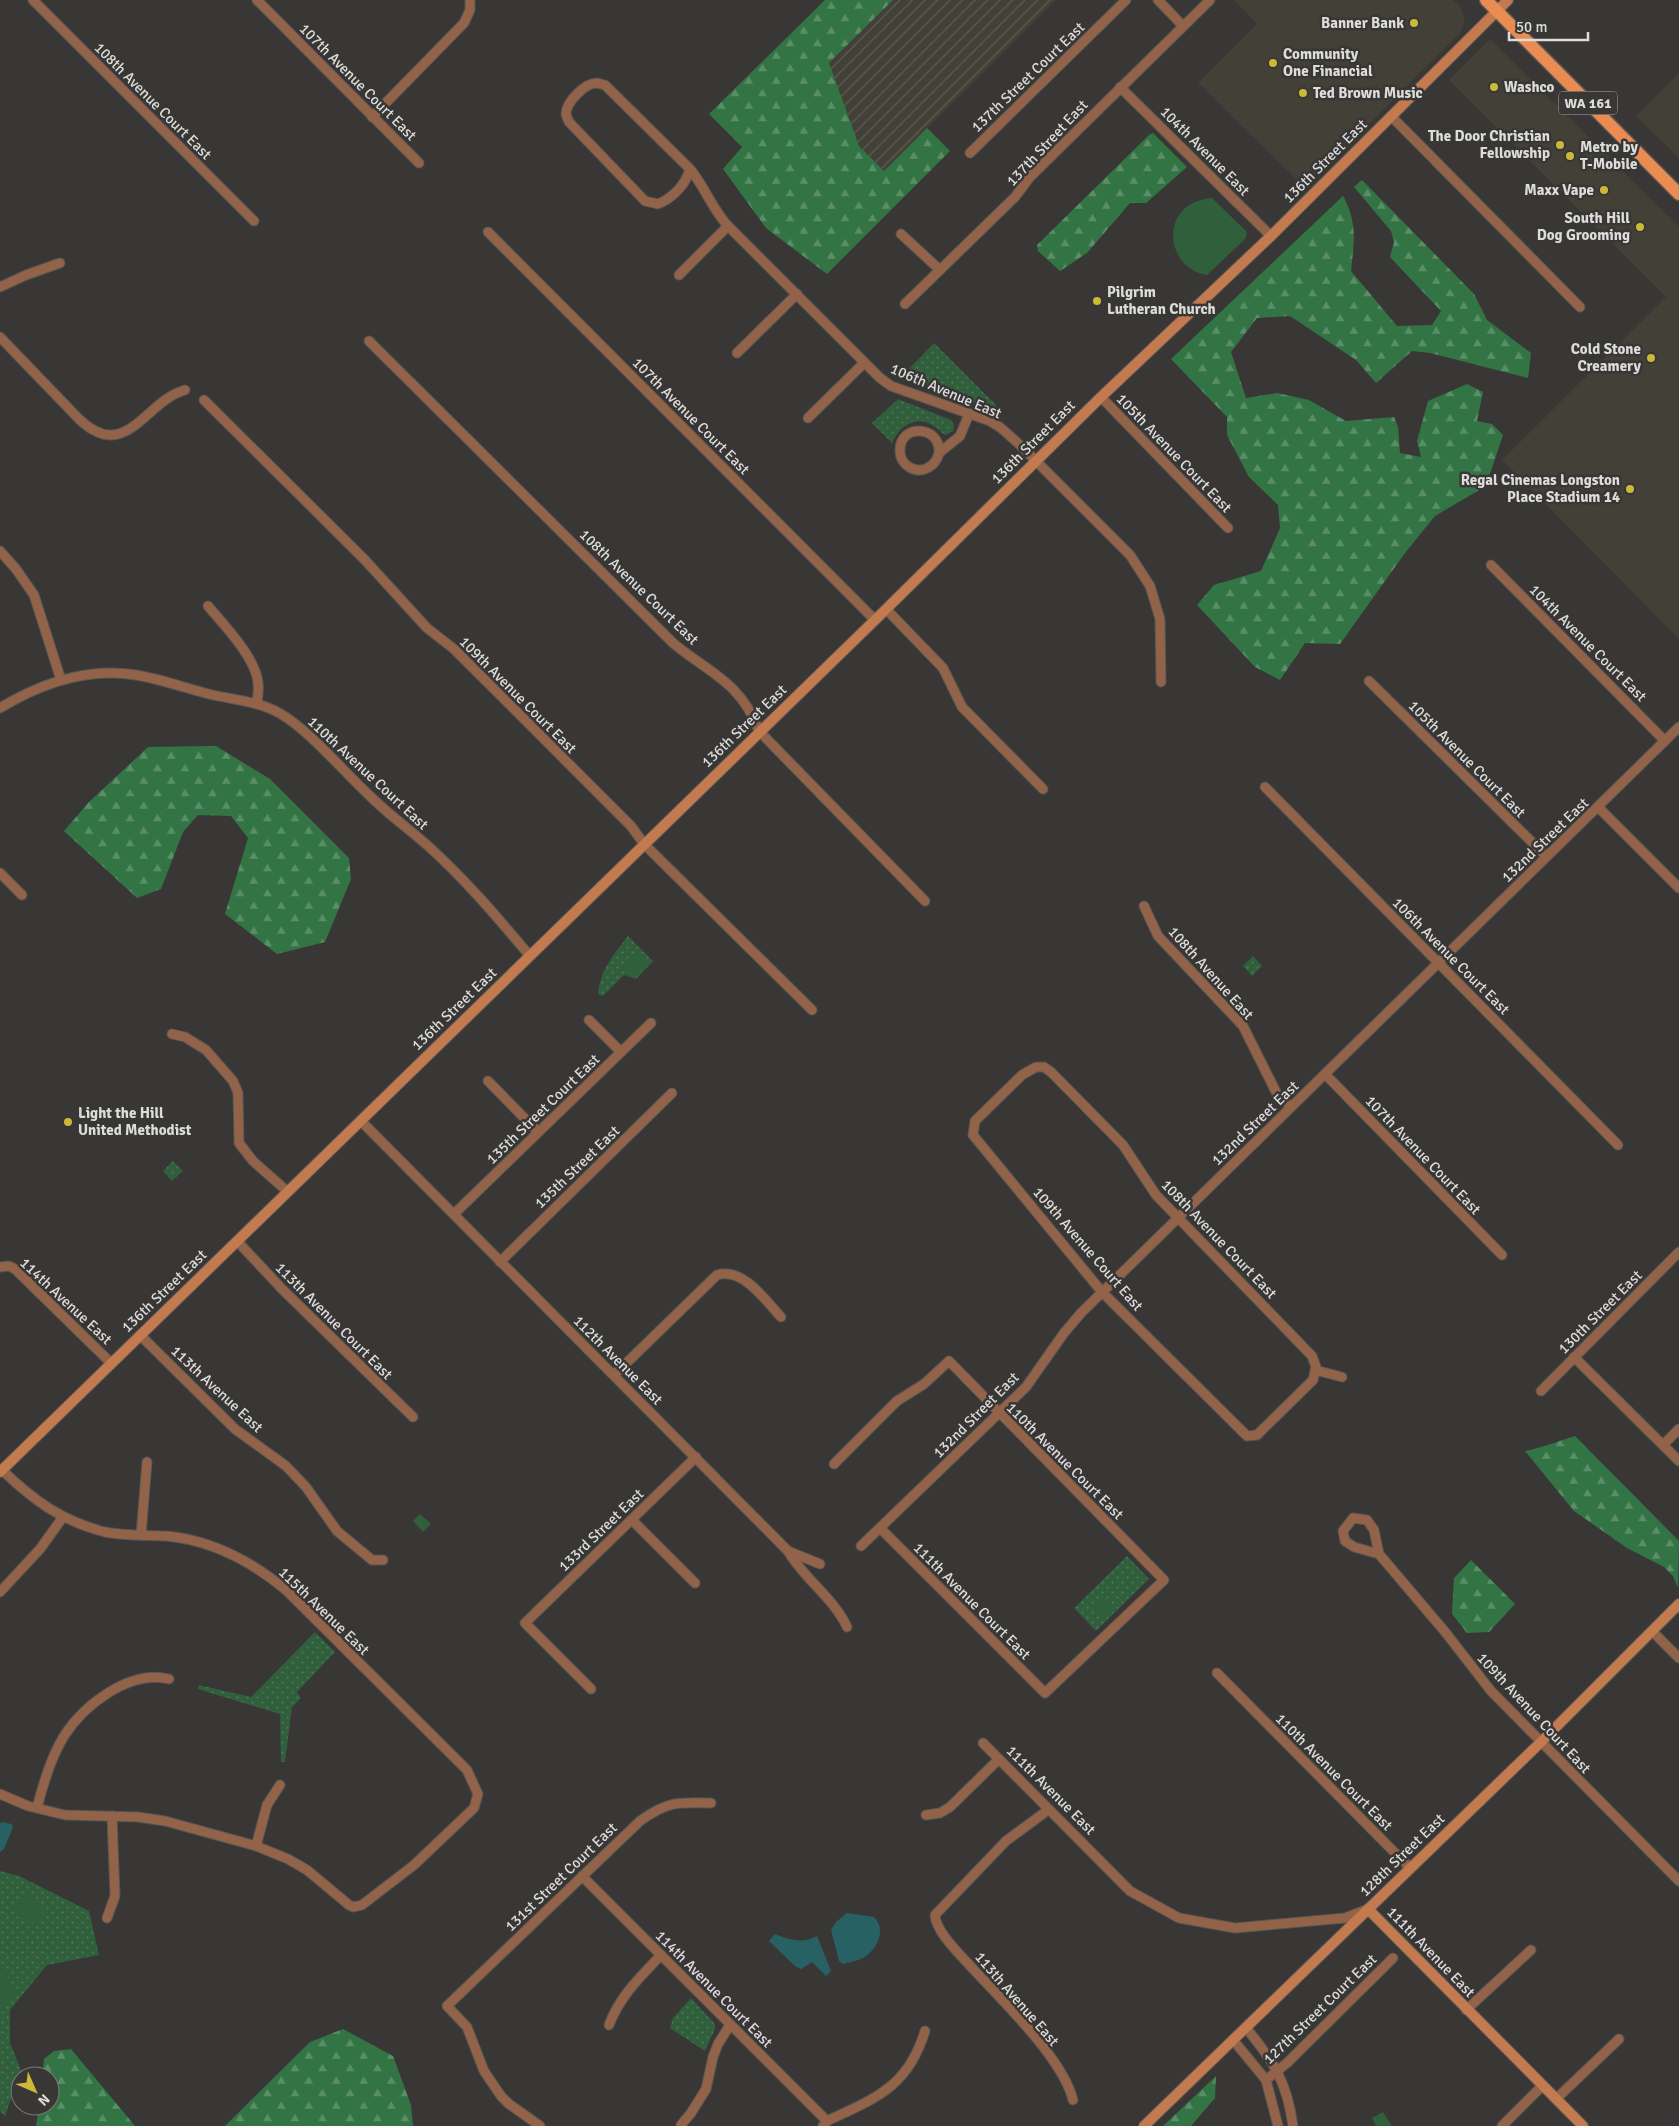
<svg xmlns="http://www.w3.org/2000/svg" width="1679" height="2126" font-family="Signika,sans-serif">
  <defs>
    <pattern id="industrial-furrows" width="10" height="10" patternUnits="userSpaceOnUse" patternTransform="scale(1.25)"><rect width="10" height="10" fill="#424037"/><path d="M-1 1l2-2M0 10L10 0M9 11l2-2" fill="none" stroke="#5d5b53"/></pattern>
    <pattern id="forest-firs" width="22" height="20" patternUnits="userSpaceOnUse" patternTransform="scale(1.25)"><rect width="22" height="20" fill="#337445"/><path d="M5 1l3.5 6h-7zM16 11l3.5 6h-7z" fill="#5a8e68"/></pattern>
    <pattern id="park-dots" width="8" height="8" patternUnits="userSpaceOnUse" patternTransform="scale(1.25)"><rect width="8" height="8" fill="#305f3c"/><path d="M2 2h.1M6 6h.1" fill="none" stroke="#4d7558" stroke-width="1.8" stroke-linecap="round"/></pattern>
  </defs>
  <rect width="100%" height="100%" fill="#383735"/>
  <g fill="#424037">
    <path d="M1234 0H1453L1461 8 1465 21 1461 32 1305 188 1198 83 1257 24Z"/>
    <path d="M1490 39 1679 227V639L1502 460 1666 297 1449 80Z"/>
    <path d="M1679 73V158L1636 116Z"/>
  </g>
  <path fill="url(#industrial-furrows)" d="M893 0H1056L884 171 803 90Z"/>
  <g fill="url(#forest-firs)">
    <path d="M825 0H893L829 63 859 146 884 171 927 128 950 151 827 274 766 228 723 169 742 147 709 114Z"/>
    <path d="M1153 133 1187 167 1146 203H1130L1087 253 1060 271 1038 251 1037 245 1149 135Z"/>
    <path d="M1362 180 1474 294 1487 320 1531 353 1528 378 1430 353 1412 351 1376 383 1356 360 1290 316 1257 318 1231 352 1246 398 1277 393 1309 400 1346 421 1394 417 1398 427 1400 453 1421 457 1417 441 1428 401 1467 384 1483 392 1477 421 1492 424 1503 435 1486 486 1435 516 1405 553 1340 644 1305 643 1280 680 1255 667 1197 605 1214 585 1261 571 1280 528 1278 505 1249 477 1227 435V417L1171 359 1343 196C1358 223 1354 242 1351 271L1397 326 1432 325 1441 311 1390 257 1394 242 1391 231 1354 187Z"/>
    <path d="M216 746 270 779 349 858 351 879 325 942 277 954 225 914 248 838 231 816 198 815 183 832 161 889 137 898 64 831 89 802 148 747Z"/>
    <path d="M1575 1436 1679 1541 1678 1588 1673 1576 1664 1567 1627 1548 1574 1511 1525 1451C1542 1448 1558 1441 1575 1436Z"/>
    <path d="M1471 1560 1515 1604 1489 1632 1467 1633 1452 1614 1454 1578Z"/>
    <path d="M343 2029 393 2056 411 2105 413 2126H225L310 2042Z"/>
    <path d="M71 2049 135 2126H36L39 2106H50V2076H42L44 2059 54 2051Z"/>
    <path d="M1216 2076 1215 2098 1191 2126H1163Z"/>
  </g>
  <g fill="url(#park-dots)">
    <path d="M934 343 997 406 993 411 902 376Z"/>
    <path d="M898 399 951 420 954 425 953 431 945 435C940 432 937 427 932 425 915 415 899 427 892 443L872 423Z"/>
    <path d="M628 936 653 961 636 979 624 975 603 996 598 994C600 970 614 954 628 936Z"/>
    <path d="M1253 956 1262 966 1252 976 1243 966Z"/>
    <path d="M173 1161 183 1171 172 1181 163 1171Z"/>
    <path d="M1127 1556 1149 1579 1096 1631 1074 1608Z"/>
    <path d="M315 1632 335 1652 297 1692 301 1698 292 1707 285 1762H281L280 1714 198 1689 199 1685 251 1697Z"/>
    <path d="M0 1871 19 1876 89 1911 99 1955 47 1965 10 2010V2043L21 2070 5 2116 0 2111Z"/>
    <path d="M691 1998 715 2024V2029L705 2051 670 2028 673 2018Z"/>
  </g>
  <g fill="#305f3c">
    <path d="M1212 198 1247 232 1246 238 1207 275C1164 269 1158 202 1212 198Z"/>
    <path d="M639 954 647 961 634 975 626 968Z"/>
    <path d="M420 1514 431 1524 423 1532 413 1521Z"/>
    <path d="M1106 1598 1116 1609 1104 1620 1094 1609Z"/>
    <path d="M29 1893 46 1910 32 1924 16 1907Z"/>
    <path d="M0 1968 8 1977 16 1995 0 2014Z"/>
    <path d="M1383 2112 1392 2126H1376L1372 2118Z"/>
  </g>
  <g fill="#276164">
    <path d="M3 1822 11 1824 13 1827 4 1849 0 1852V1823Z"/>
    <path d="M847 1913 874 1917C887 1930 877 1950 863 1958 857 1961 849 1962 843 1964L839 1961 831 1930 836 1922Z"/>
    <path d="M775 1934C789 1940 803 1944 817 1936L831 1971 826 1976 812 1962 801 1969 795 1966 769 1941Z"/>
  </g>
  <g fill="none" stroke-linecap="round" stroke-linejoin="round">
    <g stroke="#565553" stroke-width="11">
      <g id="street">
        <path d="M33 0 254 221"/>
        <path d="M257 0 419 163"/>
        <path d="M1158 0 1183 26"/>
        <path d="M1120 87 1271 236"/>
        <path d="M1391 116 1580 307"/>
        <path d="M372 117 464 23 470 10V0"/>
        <path d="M970 153 1126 0"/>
        <path d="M690 169C686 184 673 198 658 204L645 201 569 122C569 122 566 115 566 114 566 102 585 83 597 83 598 83 604 85 605 85L690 169C705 187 712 209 728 226L880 378 891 386 990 421 1001 428 1020 445 1130 555 1150 586 1160 619 1161 682"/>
        <path d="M488 232 875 620"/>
        <path d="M901 234 940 270"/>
        <path d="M679 275 728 226"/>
        <path d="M0 287 26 275 60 263"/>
        <path d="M905 304 1015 197 1030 177 1210 0"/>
        <path d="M0 337 79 419C126 464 145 401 185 390"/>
        <path d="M369 341 673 643C709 673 741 682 759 731L925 901"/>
        <path d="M737 353 797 294"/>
        <path d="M1101 397 1228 528"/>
        <path d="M204 400 364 559 427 628 454 649 631 826 644 844 812 1010"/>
        <path d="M808 418 864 363"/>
        <path d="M939 453C936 466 922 475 909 467 904 464 900 458 900 451 899 423 941 425 939 453L960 436 969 414"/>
        <path d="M0 551 16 569 34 595 61 680"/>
        <path d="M1491 565 1665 741"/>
        <path d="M208 606C224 625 256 658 258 683 259 690 258 696 257 703"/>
        <path d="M886 609 943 668 962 707 1043 789"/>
        <path d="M1369 681 1546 856"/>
        <path d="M0 708C41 683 88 667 136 675 161 679 185 688 209 694 234 700 259 701 281 714 311 732 344 772 370 796 388 814 409 829 427 845 465 879 498 918 530 956"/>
        <path d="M1265 787 1618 1145"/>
        <path d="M1598 807 1679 888"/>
        <path d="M0 873 22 895"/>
        <path d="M1144 906 1158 936 1243 1026 1277 1094 1291 1107"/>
        <path d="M589 1020 621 1052"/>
        <path d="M172 1034 185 1037 206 1050 233 1081 238 1093 239 1143 253 1161 288 1192"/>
        <path d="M1036 1067H1044L1051 1072 1123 1145 1156 1195 1312 1356 1316 1367 1313 1380 1257 1435 1247 1436 1102 1292 973 1135 975 1121 1022 1075Z"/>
        <path d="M1325 1074 1502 1255"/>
        <path d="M488 1081 538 1132"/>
        <path d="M361 1121 788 1551C804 1579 833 1597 847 1627"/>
        <path d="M454 1214 651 1023"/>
        <path d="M238 1242 282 1289 413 1417"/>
        <path d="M500 1262 672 1093"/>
        <path d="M0 1267 9 1266 15 1269 111 1363"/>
        <path d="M140 1335 235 1429 286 1466 306 1487 337 1531 372 1560H383"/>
        <path d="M1574 1357 1679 1461"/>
        <path d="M1315 1370 1342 1377"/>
        <path d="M614 1375 717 1275C743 1267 765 1300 781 1317"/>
        <path d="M1541 1391 1679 1252"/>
        <path d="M1663 1445 1679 1429"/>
        <path d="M834 1464 897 1401 924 1384 949 1361 1164 1580 1045 1693 880 1528"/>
        <path d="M632 1520 695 1583"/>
        <path d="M141 1535 147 1462"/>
        <path d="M861 1546 1026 1387 1064 1333 1081 1313 1679 727"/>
        <path d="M788 1551 820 1564"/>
        <path d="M1379 1554 1374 1530 1367 1520 1353 1518 1343 1531 1345 1541 1354 1547 1379 1554 1446 1633 1491 1691 1679 1881"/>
        <path d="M0 1592 40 1549 63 1517"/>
        <path d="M1652 1631 1679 1658"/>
        <path d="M1217 1673 1410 1868"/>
        <path d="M591 1689 525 1623 696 1457"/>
        <path d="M983 1743 1130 1891 1179 1918 1235 1928 1345 1918 1368 1909"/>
        <path d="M0 1794 28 1806 65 1815 138 1817 165 1821 256 1846 288 1859 307 1870 349 1905 353 1907 362 1905 414 1865 474 1808 478 1794 467 1770 286 1590C251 1561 212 1540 166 1536 146 1535 125 1536 105 1532 62 1521 34 1501 2 1470"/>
        <path d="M37 1808C43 1784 51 1757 64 1736 84 1705 130 1669 169 1679"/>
        <path d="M1048 1810 1006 1841 935 1915C936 1933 962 1956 974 1970 1003 2001 1063 2059 1073 2100"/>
        <path d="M926 1815 940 1813 950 1807 999 1759"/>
        <path d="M256 1846 267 1805 280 1785"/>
        <path d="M582 1876 827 2121"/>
        <path d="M107 1918 115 1896 112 1816"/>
        <path d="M1466 2010 1531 1950"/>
        <path d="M609 2025C620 1996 640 1977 661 1955"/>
        <path d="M1247 2029C1274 2062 1287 2082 1293 2126"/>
        <path d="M1234 2041 1266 2080 1278 2126"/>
        <path d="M1266 2080 1287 2063 1393 1958"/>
        <path d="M1556 2099 1619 2039"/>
        <path d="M681 2125 691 2113 706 2089 713 2057 718 2044 730 2025"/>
        <path d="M540 2126 509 2104 501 2096 484 2071 467 2027 447 2006 640 1821C667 1801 679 1802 711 1803"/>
        <path d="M823 2126 827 2121C876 2098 908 2087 925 2031"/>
        <path d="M1502 2126 1542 2086"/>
      </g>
    </g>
    <g stroke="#565553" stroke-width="12">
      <g id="secondary">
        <path d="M0 1472 875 620 1101 397 1271 236 1508 0"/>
        <path d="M1368 1909 1583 2126"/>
        <path d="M1144 2126 1541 1742 1679 1604"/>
      </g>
    </g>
    <g stroke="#565553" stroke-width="15">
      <path id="primary" d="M1486 0 1679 194"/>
    </g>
    <use href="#street" stroke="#926349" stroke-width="9"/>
    <use href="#secondary" stroke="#c47a4f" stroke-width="10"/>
    <use href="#primary" stroke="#ea8b52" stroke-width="12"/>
  </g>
  <g fill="#cdb938" stroke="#383735" stroke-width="2">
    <circle cx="1414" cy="23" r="5"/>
    <circle cx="1273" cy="63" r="5"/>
    <circle cx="1494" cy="87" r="5"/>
    <circle cx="1303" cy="93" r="5"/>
    <circle cx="1560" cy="145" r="5"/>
    <circle cx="1570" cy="156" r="5"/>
    <circle cx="1604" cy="190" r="5"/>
    <circle cx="1640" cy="227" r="5"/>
    <circle cx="1097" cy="301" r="5"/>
    <circle cx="1651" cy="358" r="5"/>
    <circle cx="1630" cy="489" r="5"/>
    <circle cx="68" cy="1122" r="5"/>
  </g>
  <g text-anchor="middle" stroke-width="5" stroke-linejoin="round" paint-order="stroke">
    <rect fill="#383735" stroke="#abaaa8" stroke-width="1" x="1559" y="91.5" width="58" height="23" rx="4"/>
    <g font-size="14" font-weight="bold" fill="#dcdcda">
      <text x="1588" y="108">WA 161</text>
    </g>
    <g font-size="15" font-weight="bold" fill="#dcdcda" stroke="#383735" text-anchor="end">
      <text x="1404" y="28">Banner Bank</text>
      <text x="1283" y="59" text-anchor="start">Community<tspan x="1283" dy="17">One Financial</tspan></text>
      <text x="1504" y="92" text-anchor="start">Washco</text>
      <text x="1313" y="98" text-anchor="start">Ted Brown Music</text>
      <text x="1550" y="141">The Door Christian<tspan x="1550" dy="17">Fellowship</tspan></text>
      <text x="1580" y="152" text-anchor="start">Metro by<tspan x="1580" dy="17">T-Mobile</tspan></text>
      <text x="1594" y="195">Maxx Vape</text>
      <text x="1630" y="223">South Hill<tspan x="1630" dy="17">Dog Grooming</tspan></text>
      <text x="1107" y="297" text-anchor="start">Pilgrim<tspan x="1107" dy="17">Lutheran Church</tspan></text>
      <text x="1641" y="354">Cold Stone<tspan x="1641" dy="17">Creamery</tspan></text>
      <text x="1620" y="485">Regal Cinemas Longston<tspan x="1620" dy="17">Place Stadium 14</tspan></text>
      <text x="78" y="1118" text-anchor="start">Light the Hill<tspan x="78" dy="17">United Methodist</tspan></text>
    </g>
    <g font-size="15" fill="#dcdcda" stroke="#383735">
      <text transform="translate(1028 77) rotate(-44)" y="5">137th Street Court East</text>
      <text transform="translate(358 82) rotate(45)" y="5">107th Avenue Court East</text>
      <text transform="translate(153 101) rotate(45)" y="5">108th Avenue Court East</text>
      <text transform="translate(1047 143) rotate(-47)" y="5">137th Street East</text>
      <text transform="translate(1205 151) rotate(45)" y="5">104th Avenue East</text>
      <text transform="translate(1325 161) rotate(-45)" y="5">136th Street East</text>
      <text transform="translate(946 391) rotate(23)" y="5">106th Avenue East</text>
      <text transform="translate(691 416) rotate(45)" y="5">107th Avenue Court East</text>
      <text transform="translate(1033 442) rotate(-45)" y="5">136th Street East</text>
      <text transform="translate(1174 453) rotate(46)" y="5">105th Avenue Court East</text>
      <text transform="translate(639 587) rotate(44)" y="5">108th Avenue Court East</text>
      <text transform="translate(1588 643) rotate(45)" y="5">104th Avenue Court East</text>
      <text transform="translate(518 695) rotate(45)" y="5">109th Avenue Court East</text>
      <text transform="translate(744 726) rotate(-44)" y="5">136th Street East</text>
      <text transform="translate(1467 759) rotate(45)" y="5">105th Avenue Court East</text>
      <text transform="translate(368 773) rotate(43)" y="5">110th Avenue Court East</text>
      <text transform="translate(1545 840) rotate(-44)" y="5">132nd Street East</text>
      <text transform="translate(1451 956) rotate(45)" y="5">106th Avenue Court East</text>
      <text transform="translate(1211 973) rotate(48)" y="5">108th Avenue East</text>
      <text transform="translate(454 1009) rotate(-44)" y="5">136th Street East</text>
      <text transform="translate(543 1109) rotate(-44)" y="5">135th Street Court East</text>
      <text transform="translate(1255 1123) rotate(-44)" y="5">132nd Street East</text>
      <text transform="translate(1423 1155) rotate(46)" y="5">107th Avenue Court East</text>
      <text transform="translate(577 1167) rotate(-44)" y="5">135th Street East</text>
      <text transform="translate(1219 1239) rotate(46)" y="5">108th Avenue Court East</text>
      <text transform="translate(1088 1249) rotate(49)" y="5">109th Avenue Court East</text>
      <text transform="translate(164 1291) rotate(-44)" y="5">136th Street East</text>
      <text transform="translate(66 1301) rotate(43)" y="5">114th Avenue East</text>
      <text transform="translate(1600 1312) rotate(-45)" y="5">130th Street East</text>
      <text transform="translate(334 1321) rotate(45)" y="5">113th Avenue Court East</text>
      <text transform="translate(618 1360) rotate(45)" y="5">112th Avenue East</text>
      <text transform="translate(217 1389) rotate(43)" y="5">113th Avenue East</text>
      <text transform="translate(976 1415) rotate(-45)" y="5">132nd Street East</text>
      <text transform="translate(1065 1461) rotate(45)" y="5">110th Avenue Court East</text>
      <text transform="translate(601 1530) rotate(-44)" y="5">133rd Street East</text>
      <text transform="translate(972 1601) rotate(45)" y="5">111th Avenue Court East</text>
      <text transform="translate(324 1611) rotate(44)" y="5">115th Avenue East</text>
      <text transform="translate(1534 1713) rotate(47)" y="5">109th Avenue Court East</text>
      <text transform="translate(1334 1772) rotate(45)" y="5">110th Avenue Court East</text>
      <text transform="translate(1051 1790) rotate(45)" y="5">111th Avenue East</text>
      <text transform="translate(1402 1855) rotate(-44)" y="5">128th Street East</text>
      <text transform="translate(561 1877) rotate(-44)" y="5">131st Street Court East</text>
      <text transform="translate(1431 1952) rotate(46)" y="5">111th Avenue East</text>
      <text transform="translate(714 1989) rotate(45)" y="5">114th Avenue Court East</text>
      <text transform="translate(1017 1999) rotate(49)" y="5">113th Avenue East</text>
      <text transform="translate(1320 2009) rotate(-44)" y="5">127th Street Court East</text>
    </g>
  </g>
  <g transform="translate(35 2091) rotate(135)"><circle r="24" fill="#383735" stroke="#7a7977"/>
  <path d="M0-4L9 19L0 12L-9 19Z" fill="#cdb938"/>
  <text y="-8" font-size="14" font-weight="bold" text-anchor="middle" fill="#dcdcda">N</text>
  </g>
  <path d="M1509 32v8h79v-8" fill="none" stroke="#dcdcda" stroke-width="2.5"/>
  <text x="1516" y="32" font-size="15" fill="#dcdcda" stroke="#383735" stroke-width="4" paint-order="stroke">50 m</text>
</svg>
